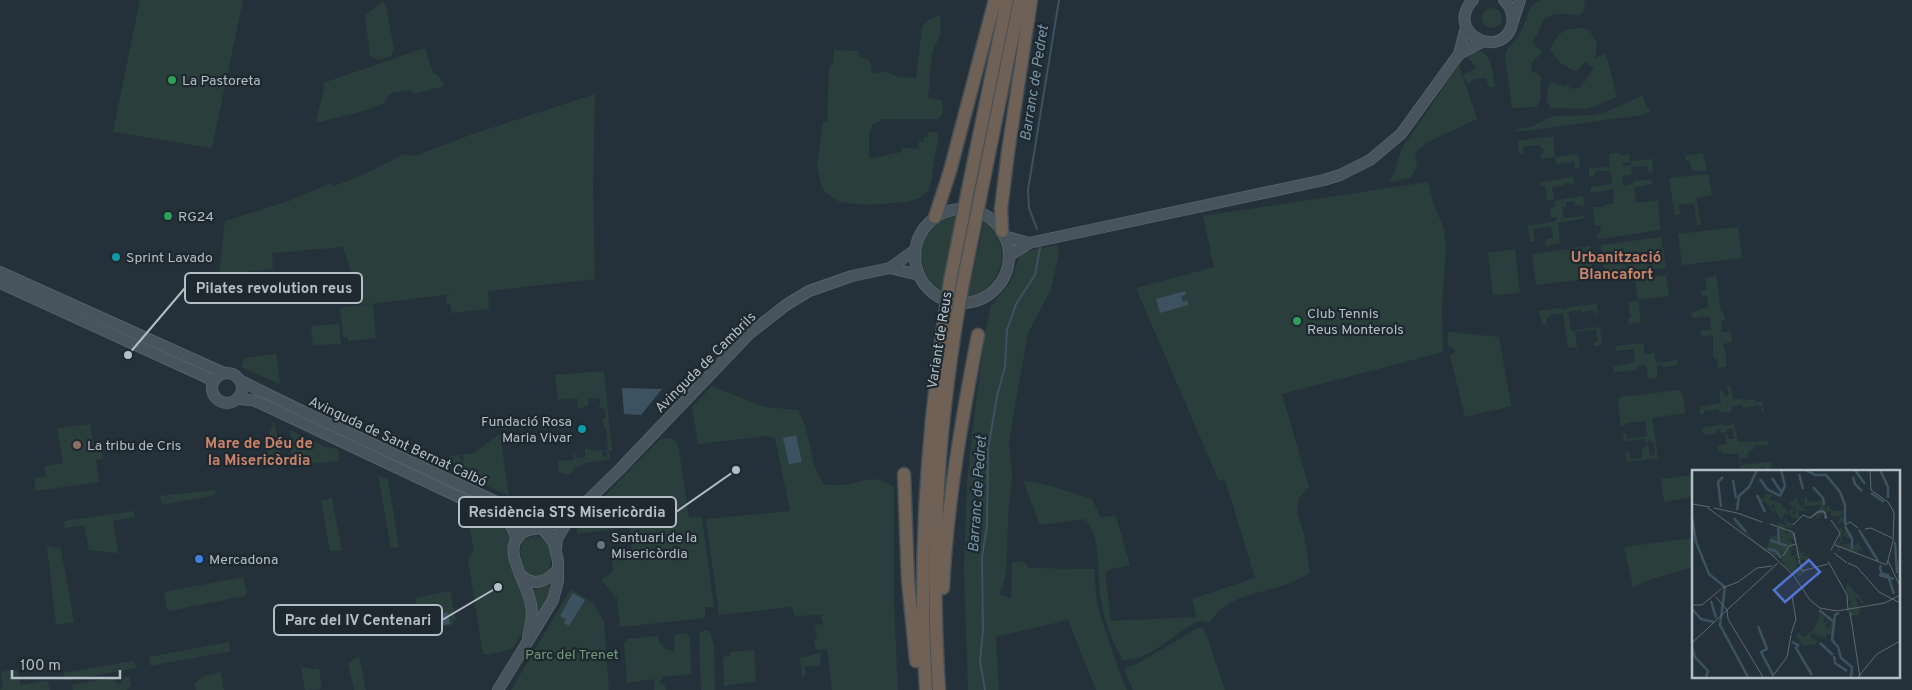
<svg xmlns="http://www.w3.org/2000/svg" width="1912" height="690" font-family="Overpass,sans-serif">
  <rect width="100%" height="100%" fill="#25313a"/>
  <g fill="#2a3f3c">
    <path d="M140 0H243L212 148 113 132Z"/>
    <path d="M1541 0H1584L1585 10 1579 16C1568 13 1548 11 1542 23 1538 31 1539 34 1533 40L1534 45 1541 50 1542 52 1531 64 1532 71 1541 77 1540 101 1536 107 1512 108 1505 56 1508 48 1520 35 1531 6Z"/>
    <path d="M383 1 386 6 394 49 391 56 380 60 370 56 365 15Z"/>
    <circle cx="1492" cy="18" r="10"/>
    <path d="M940 15 941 32 932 53 929 82 930 86 927 97 942 101 943 113 939 119H883L872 125 869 133V159L901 152 902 148 918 149 919 141 924 142V137H927L928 132 938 133V141L934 161 932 179 928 191 921 197 908 202 865 205 840 202 825 192 821 184 817 165 823 122 827 121 829 69 833 62 834 50 859 51V56L863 59 867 58 871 64V70L874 73 887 72 899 77 916 78 922 27 930 19Z"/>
    <path d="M1569 29 1582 28 1589 30 1597 43 1595 58 1606 54 1617 97 1587 109 1551 108C1545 101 1546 92 1550 84L1552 82 1566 87 1567 85 1572 89 1581 87 1594 68 1585 62 1577 71 1568 68V66L1560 63 1550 49 1559 34Z"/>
    <path d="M425 48 433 73 440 77 444 86 413 94 412 90 391 93 385 99 386 102 364 111 319 122 316 121 324 88 323 83Z"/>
    <path d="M1475 51C1493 50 1492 74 1495 87H1489L1486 78 1474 79 1468 84 1463 75 1476 68 1471 60H1469L1467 57Z"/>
    <path d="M1459 65 1477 119 1428 142 1415 153 1417 167 1410 178 1391 182 1390 180 1395 171 1402 148Z"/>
    <path d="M595 94 593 187 595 279 488 291 489 309 452 313 450 304H447L446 296 453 294 362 305 343 247 272 253 273 269 229 274 228 276 219 277 225 221 289 201 331 183 334 186C356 178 375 170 396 158 401 154 409 154 415 156L470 135Z"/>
    <path d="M1641 96H1643L1645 104 1650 110 1649 112 1642 115 1525 131H1518L1515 130 1532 127 1546 119 1556 116 1592 115 1606 112Z"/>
    <path d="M1553 136 1555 157 1578 154 1580 168H1575L1574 162 1557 164 1555 157 1541 159 1540 154 1544 153 1543 148H1540V145L1523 147 1524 153 1519 154 1518 145 1519 141Z"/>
    <path d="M1620 153 1622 156 1629 154 1630 162 1623 163V166L1631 165V161L1652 159 1653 171 1649 172 1647 166 1631 167 1632 175 1622 176 1623 186 1633 184V181L1650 180 1652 182V184L1634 188 1636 203 1658 200 1660 228 1659 230 1599 239 1597 237V234L1601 232 1600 225 1595 226 1593 207H1605V205L1613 204 1614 189 1591 193 1590 187 1612 184V182L1611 171H1596L1594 176 1589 177V168L1610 167 1609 154Z"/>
    <path d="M1703 153 1707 171H1692L1690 161 1686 160 1685 156Z"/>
    <path d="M1708 174 1712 195 1696 198 1701 225 1697 226 1694 203 1679 205 1680 214 1675 215 1669 178Z"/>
    <path d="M1573 177 1574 184 1565 183 1564 185 1552 187 1554 200 1547 201 1545 186H1540V182Z"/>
    <path d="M1428 182 1433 202 1444 229 1446 246 1442 309 1443 352 1282 394 1309 487 1299 498 1297 512 1304 535 1310 572C1306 575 1301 578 1297 580 1265 595 1230 591 1209 623L1200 621 1195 623C1172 635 1149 661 1123 660 1112 642 1105 622 1101 601 1097 582 1102 530 1084 519L1040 525 1023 480 1051 486 1092 499 1100 516 1102 517 1113 516 1117 520 1130 565 1111 569 1105 573 1111 621 1196 617 1192 599 1255 578 1225 479 1219 481 1136 288 1214 267 1203 216Z"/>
    <path d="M1583 196 1584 206 1575 205 1574 201 1566 202V207H1562L1564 218 1585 216V218L1558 223 1560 243 1545 246 1547 239 1553 238 1551 226 1533 229 1535 241 1530 242 1528 226 1557 221 1556 217 1551 218 1550 208 1555 207 1554 201Z"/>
    <path d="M956 215 941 293C910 267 915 225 956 215Z"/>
    <path d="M984 222C1015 245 1003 288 968 297Z"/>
    <path d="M1738 227 1742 258 1682 265 1678 234Z"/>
    <path d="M1661 237 1666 268 1605 275 1601 245Z"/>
    <path d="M1057 245 1059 253 1051 289 1028 333 1018 388 1009 443 1012 476 1008 518 1007 560 1004 581 999 594 1011 598 1012 563 1022 561 1028 565V568L1094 569 1097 604 1118 669 1127 690H1096L1068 620 996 637 999 690H968L964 571 967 484 974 416 986 328 991 306 1010 283 1021 254 1026 251Z"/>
    <path d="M1590 246 1594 278 1536 285 1532 254Z"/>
    <path d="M1515 249 1520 293 1493 295 1488 253Z"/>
    <path d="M1666 275 1669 296 1638 300 1641 322 1629 324 1628 318H1631L1628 302 1638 300 1635 279Z"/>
    <path d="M1716 275 1721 311 1723 312 1725 320 1721 321 1722 333 1731 331 1732 342 1723 344 1726 354V367L1718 368 1717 359 1713 358V335L1701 337 1700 331 1711 329 1710 318 1705 316 1695 318 1692 316V312L1708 307 1707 296H1703L1701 291 1707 290 1705 278Z"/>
    <path d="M373 304 376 338 348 341V337L343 338 340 308Z"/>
    <path d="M1597 304 1598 312 1594 314 1593 310 1582 313 1581 310 1568 312 1571 331 1600 327 1602 345 1594 346V342L1598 341 1596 329 1575 332 1577 348 1568 347 1563 313 1551 315 1550 317 1546 318 1547 324H1542L1539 311 1561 308 1562 310 1576 306Z"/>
    <path d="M339 324 341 344 313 345 311 326Z"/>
    <path d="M1448 332 1499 337 1511 406 1465 417 1450 355 1455 353V349L1448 346Z"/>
    <path d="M1643 343 1645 355 1653 353 1654 350 1656 363 1678 360V365L1662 367V364L1657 365V378L1648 379 1646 365 1639 366 1636 370 1614 372 1613 367 1635 362 1634 349 1616 351V346Z"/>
    <path d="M276 354 280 384 241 367 244 358Z"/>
    <path d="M604 371 612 451 606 452V450L608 449 607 437 605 435H607L606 428H604L603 419 606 418 605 409 598 407 600 405V398L588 399V405L584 406 583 408 578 409 577 398 558 400 555 375Z"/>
    <path d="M1727 384 1730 386 1733 399 1754 400 1755 402H1762L1764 412H1762L1761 405 1743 408 1742 404 1732 407 1731 412 1723 413 1717 409 1704 411 1703 414H1700V407L1721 403 1719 391H1723L1724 396 1729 395Z"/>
    <path d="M712 386 764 407 798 410C811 431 810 472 826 485 835 485 845 486 854 483 870 478 879 477 894 487V605L898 690H832L827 649 816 650 814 640 817 639 815 625 823 624 821 615 795 616 792 607 719 615 706 519 790 511 775 438 766 436 698 444 692 407Z"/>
    <path d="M1680 390 1683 396 1685 413 1652 418 1658 458 1627 462 1625 452 1629 451 1630 459 1642 458V448L1645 447 1646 445 1648 444 1650 456 1655 455 1654 443H1651L1650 439 1645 443 1644 439 1624 441 1623 434 1626 433 1627 439 1647 436 1645 421 1627 423 1621 427 1618 403 1620 397Z"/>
    <path d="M274 421 283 466 271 468 265 438 270 433Z"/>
    <path d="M90 424 94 448 101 447 103 459 96 460 99 482 36 491 34 478 46 477 45 466 63 463 57 428Z"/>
    <path d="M1723 424 1724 426 1734 424 1738 442 1768 441 1769 445 1753 446 1754 449 1748 452V458H1740L1741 465 1771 462 1772 471H1766L1765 467 1741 471 1738 454H1723L1722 451H1718L1717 446 1727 444 1725 434 1727 433 1728 439H1734L1733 428 1727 429V432L1721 433 1720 430H1717L1716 433 1704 435 1702 428Z"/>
    <path d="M290 430 326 447 336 449 339 452V461L292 466Z"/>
    <path d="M500 434 509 496 451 469 450 456 460 455 461 462 464 460 462 454H472Z"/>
    <path d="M671 438 678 444 689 518 702 517 714 607H705V618L620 627 617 598 601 580 613 571 612 560 633 557 629 527 577 534V524L659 440Z"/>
    <path d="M585 449H591V451L602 450 603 457H607V453L609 452 611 459C597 463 578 459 570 475L559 472 558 461 573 460 574 453 575 454 576 458 585 457Z"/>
    <path d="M378 475 388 479 399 547 391 548Z"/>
    <path d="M1693 475V495L1690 497 1664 502 1661 479Z"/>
    <path d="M215 490 216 495 162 505 160 496Z"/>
    <path d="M332 498 342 550 330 551 321 501Z"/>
    <path d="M134 511 135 517 113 521 118 553 89 550 84 525 65 528 64 521Z"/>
    <path d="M466 512 499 526 502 522C515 531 508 550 510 563 511 571 516 576 520 583 526 593 529 606 527 618 526 629 518 640 512 649L488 655 483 654 468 560 474 550Z"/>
    <path d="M535 536C551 538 555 559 547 572 526 588 514 555 524 540Z"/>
    <path d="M1693 538V567L1652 579 1633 587 1624 547Z"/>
    <path d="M47 546 61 549 74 622 56 625Z"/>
    <path d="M243 577 247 592 244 596 168 611 167 609 164 592Z"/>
    <path d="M548 586 552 587 548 600 539 616 537 615 532 590Z"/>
    <path d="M571 589 594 604 604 622 609 690H511Z"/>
    <path d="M450 591 456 620 453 621 452 625 427 630 450 624 426 617 422 619 421 616 417 618 418 614 415 598Z"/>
    <path d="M1198 628H1202L1206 634 1225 690H1133L1125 672 1126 667 1135 665Z"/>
    <path d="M707 630 710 632 714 647 715 690H701L699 635 701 632Z"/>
    <path d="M686 633 690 637 691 674 662 677 660 683 664 684 666 690H654L655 685 653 679 627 683 624 643 628 639 658 636 660 644 662 643 663 647H665V650H671L672 652 675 651 674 635Z"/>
    <path d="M229 642 230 651 151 666 149 657Z"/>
    <path d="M754 650 756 681 724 686 723 657 730 656V652Z"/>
    <path d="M821 653 820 665 805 667 806 673 802 677 800 658Z"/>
    <path d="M359 656 366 690H354L348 663Z"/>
    <path d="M134 661 136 668 65 681 63 673Z"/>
    <path d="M301 667 312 669H319L322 689 305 690Z"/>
    <path d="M17 669 21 685 47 680 50 690H0L3 688 1 672Z"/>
    <path d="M221 672 224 690H196L195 683 204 676Z"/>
    <path d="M125 676 129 677 131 684 127 690H73L72 685 117 677 114 682 120 684Z"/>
  </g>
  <g fill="#3c5261">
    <path d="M1185 291 1186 295 1181 296 1183 302 1188 301V305L1160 313 1156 299Z"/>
    <path d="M622 388 662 389 641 415 624 414Z"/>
    <path d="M796 435 802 462 789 464 783 438Z"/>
    <path d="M573 593 585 600 569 626 564 623 566 619 560 616Z"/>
    <path d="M448 612 450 624 428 628 424 624 426 617Z"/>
  </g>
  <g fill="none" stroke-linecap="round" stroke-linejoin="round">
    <g stroke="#3c5261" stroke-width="2">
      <path d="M1037 229 1029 208 1028 190 1059 0"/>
      <path d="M985 690 980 661 983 631 982 557 987 525 988 450 997 396 1005 367 1007 330 1016 304 1035 275 1040 248"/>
    </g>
    <g stroke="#566168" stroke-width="12">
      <g id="secondary">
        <path d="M1473 0C1443 32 1501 62 1512 25 1514 15 1511 7 1504 0"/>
        <path d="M1513 21 1520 0"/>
        <path d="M1459 54 1482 42"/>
        <circle cx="962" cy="256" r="47"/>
        <path d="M1004 236 1029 243"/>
        <path d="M1009 256 1029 243 1324 180 1340 175 1370 160 1401 134 1459 54 1466 27"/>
        <path d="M890 268 919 275"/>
        <path d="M0 272 224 373"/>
        <path d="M0 283 197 373 209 379 213 383"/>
        <circle cx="227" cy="388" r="15"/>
        <path d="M241 381 298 409 512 509 537 524 546 533 554 543 558 561V581L553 600 498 690"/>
        <path d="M237 399 252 400 260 403 503 518 511 525 517 539"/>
        <path d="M556 548 557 539 568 520 620 469 749 334 786 305 809 291 852 276 890 268 915 250"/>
        <path d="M521 575C533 587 547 582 557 570"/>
        <path d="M528 636C531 626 533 615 531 605 529 583 496 546 526 531 533 528 539 529 545 527 553 526 560 523 568 520"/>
      </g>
    </g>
    <g stroke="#434e55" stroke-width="15">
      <g id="motorway">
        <path d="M968 190 1007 0"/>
        <path d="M981 193 1020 0"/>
        <path d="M935 217 950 171 995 0"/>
        <path d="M1002 231 1001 209 1008 152 1031 0"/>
        <path d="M950 281 960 231"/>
        <path d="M963 283 973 233"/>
        <path d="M904 474 908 580 916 661"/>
        <path d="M943 588C947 503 962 418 978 335"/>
        <path d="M926 690C918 564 926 445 944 321"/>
        <path d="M939 690C933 595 934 500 945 405 948 378 952 350 956 323"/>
      </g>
    </g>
    <use href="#secondary" stroke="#47535d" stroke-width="10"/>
    <use href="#motorway" stroke="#6f6156" stroke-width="12"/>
    <g stroke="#434e55" stroke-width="15" stroke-linecap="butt">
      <g id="motorway-bridge">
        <path d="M960 231 968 190"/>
        <path d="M973 233 981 193"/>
        <path d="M944 321 950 281"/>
        <path d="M956 323 963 283"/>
      </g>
    </g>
    <use href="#motorway-bridge" stroke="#6f6156" stroke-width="12"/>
  </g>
  <g fill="#2e9e5b" stroke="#1e282f" stroke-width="2">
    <circle cx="172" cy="80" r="5"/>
    <circle cx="168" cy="216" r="5"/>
    <circle cx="1297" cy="321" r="5"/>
  </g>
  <g fill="#0f9aa8" stroke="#1e282f" stroke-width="2">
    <circle cx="116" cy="257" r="5"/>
    <circle cx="582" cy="429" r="5"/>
  </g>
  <circle fill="#8d6e63" stroke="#1e282f" stroke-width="2" cx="77" cy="445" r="5"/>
  <circle fill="#6b7280" stroke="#1e282f" stroke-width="2" cx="601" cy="545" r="5"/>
  <circle fill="#3f7fe0" stroke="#1e282f" stroke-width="2" cx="199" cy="559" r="5"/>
  <g text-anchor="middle" stroke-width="4.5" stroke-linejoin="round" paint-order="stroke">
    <g font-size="14" fill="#b4bec6" stroke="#1e282f" text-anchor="start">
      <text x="182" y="85">La Pastoreta</text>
      <text x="178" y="221">RG24</text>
      <text x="126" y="262">Sprint Lavado</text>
      <text x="1307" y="318">Club Tennis<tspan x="1307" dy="16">Reus Monterols</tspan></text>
      <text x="572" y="426" text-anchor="end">Fundació Rosa<tspan x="572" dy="16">Maria Vivar</tspan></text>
      <text x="87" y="450">La tribu de Cris</text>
      <text x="611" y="542">Santuari de la<tspan x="611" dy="16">Misericòrdia</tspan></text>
      <text x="209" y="564">Mercadona</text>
    </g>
    <g font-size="14" fill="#b4bec6" stroke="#1e282f">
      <text transform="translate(939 340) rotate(-81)" y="5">Variant de Reus</text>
      <text transform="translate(705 362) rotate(-45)" y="5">Avinguda de Cambrils</text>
      <text transform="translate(398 441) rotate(25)" y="5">Avinguda de Sant Bernat Calbó</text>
    </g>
    <g font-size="14" fill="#749976" stroke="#1e282f">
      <text x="572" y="659">Parc del Trenet</text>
    </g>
    <g font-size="15" font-style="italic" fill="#7794a7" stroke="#1e282f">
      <text transform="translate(1034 83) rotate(-81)" y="5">Barranc de Pedret</text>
      <text transform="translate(977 494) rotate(-86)" y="5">Barranc de Pedret</text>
    </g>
    <g font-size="15" font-weight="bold" fill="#ca836a" stroke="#1e282f">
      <text x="1616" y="262">Urbanització<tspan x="1616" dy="17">Blancafort</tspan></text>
      <text x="259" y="448">Mare de Déu de<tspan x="259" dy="17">la Misericòrdia</tspan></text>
    </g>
  </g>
  <g transform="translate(1692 470)">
    <rect width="208" height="208" fill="#25313a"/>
    <path d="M74 23 76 25 81 23 85 24 81 23 77 29 89 34 98 44 93 43 89 50 83 40 80 41 75 37 83 39 82 33 79 37 72 32 75 29 69 33 67 30 66 25 71 29ZM114 26 116 30 115 32 133 31V40L136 34 139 40 142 38 140 41H152L148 46 155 50 153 58 156 63 160 62V78L167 72 170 82 165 79 167 83 151 79 148 83 151 79 148 77 147 82 143 75 149 69H151L146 76 160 73 159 68H154L155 67V63L154 67 151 65 154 60 149 61 151 68H147V57L152 60 153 56 151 52 146 54 148 46H139V41H136L123 50 129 35 113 36V30L111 31 109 28 112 30ZM104 27 108 36 113 34 109 39 112 38 116 41H104L103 37 100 43 103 45V41L107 42V49L99 47 97 40 102 38 97 34ZM94 47 95 52 102 54 97 57 106 56 99 58 93 57V63L96 64 98 60 102 65V69L97 68 96 71H100L101 80 105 79 104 74H105L108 78 105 82 110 80 108 83H113L110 86H116L118 89 114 94 113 89 109 90V93L106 89 110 87 107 88 104 80H100L97 76 100 86 105 84 103 89 107 93 103 96 115 100 107 107 92 96 89 89 73 81 42 53V48L66 74 75 78 79 66H86L85 52 96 56 92 51ZM155 113 172 132 169 134 168 129 163 128 169 141 166 145 156 146 158 143 154 141 159 134 154 121ZM128 143 133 148 131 152 134 153 135 149 137 152 133 155 135 159 140 153 143 154 140 165 134 164V170L123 160 131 169 121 163 117 167 126 171 122 175H110L104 165 110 160 107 164 112 167 122 159Z" fill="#2a3f3c"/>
    <path fill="none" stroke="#3c5261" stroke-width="2.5" d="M114 0 123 5H134L148 22 153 35V54M163 0 173 14M188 0 196 17V28M107 4 111 19M161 7 163 14 170 21M80 8 90 23M68 9 75 19 88 26M41 10 44 28M121 17 131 28 132 35M179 23 192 32M65 25 73 42M88 26 93 16 89 0M29 37 26 12 31 7M45 40 47 26 57 17 65 0M0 47 4 72 17 104 33 117 28 155 56 207M42 48 54 62M153 56 160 69V79M86 58 87 73M167 60 186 91M78 70 95 76M203 72 205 103M76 79 84 81 89 88M189 95 188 99 190 104 196 105 202 124M187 105 202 109M19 131 24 148M0 139 9 149 22 152M127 140 142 152M147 143 143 145 140 170 146 177 149 188 160 197 159 207M66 156 75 179 69 182 81 205M100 172 106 175 104 178 120 205M128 173 141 185M0 177 3 187 16 201 14 207M142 186 143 193 155 201"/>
    <path fill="none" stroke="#5e6972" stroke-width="1" d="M178 0 179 20 196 32 202 42 201 71 195 94M0 34 18 37M16 38 80 85 102 106 118 130 128 138 145 141 193 133 208 125M22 38 49 44M48 44 70 52M139 50 148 63 139 80M78 54 101 62 104 74 102 63M101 55 111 45 118 48 127 42H133V48H135L133 43 131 41H127L125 42 118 48M153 55 158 52 166 58M173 59 179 58 200 68M104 74 107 89M143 75 195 95M142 83 155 93M91 86 97 76 104 74M107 90 110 101 136 94M136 91 155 125 156 140M196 91 208 116M156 93 165 97 187 122 208 133M30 118 46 112 65 98 80 96M100 126 104 150M24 127 35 140M0 135H10L29 119M35 140 36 149 71 207M35 140 86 93M158 142 168 207M99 164 104 149M0 173 35 140M80 207 95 187 99 165M166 207 185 184 208 171"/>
    <path fill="#5275d2" fill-opacity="0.15" stroke="#5275d2" stroke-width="2.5" d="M117 90 128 102 93 132 82 120Z"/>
    <rect width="208" height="208" fill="none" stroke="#b4bec6" stroke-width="2.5"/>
  </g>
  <path fill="none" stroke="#b4bec6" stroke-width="2" d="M128 355L185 288M736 470L676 512M498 587L442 620"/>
  <g fill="#b4bec6" stroke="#1e282f" stroke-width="2">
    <circle cx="128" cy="355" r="5"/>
    <circle cx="736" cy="470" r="5"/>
    <circle cx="498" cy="587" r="5"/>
  </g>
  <g fill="#1e282f" stroke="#b4bec6" stroke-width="2">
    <rect x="185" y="273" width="177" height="30" rx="5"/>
    <rect x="459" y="497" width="217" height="30" rx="5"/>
    <rect x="274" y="605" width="168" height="30" rx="5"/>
  </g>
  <g font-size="15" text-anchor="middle" font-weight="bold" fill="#b4bec6">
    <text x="274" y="293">Pilates revolution reus</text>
    <text x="567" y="517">Residència STS Misericòrdia</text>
    <text x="358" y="625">Parc del IV Centenari</text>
  </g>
  <path d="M12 670v8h108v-8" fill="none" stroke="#b4bec6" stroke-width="2.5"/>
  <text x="20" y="670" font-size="15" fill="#b4bec6" stroke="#1e282f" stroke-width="4" paint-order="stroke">100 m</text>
</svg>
